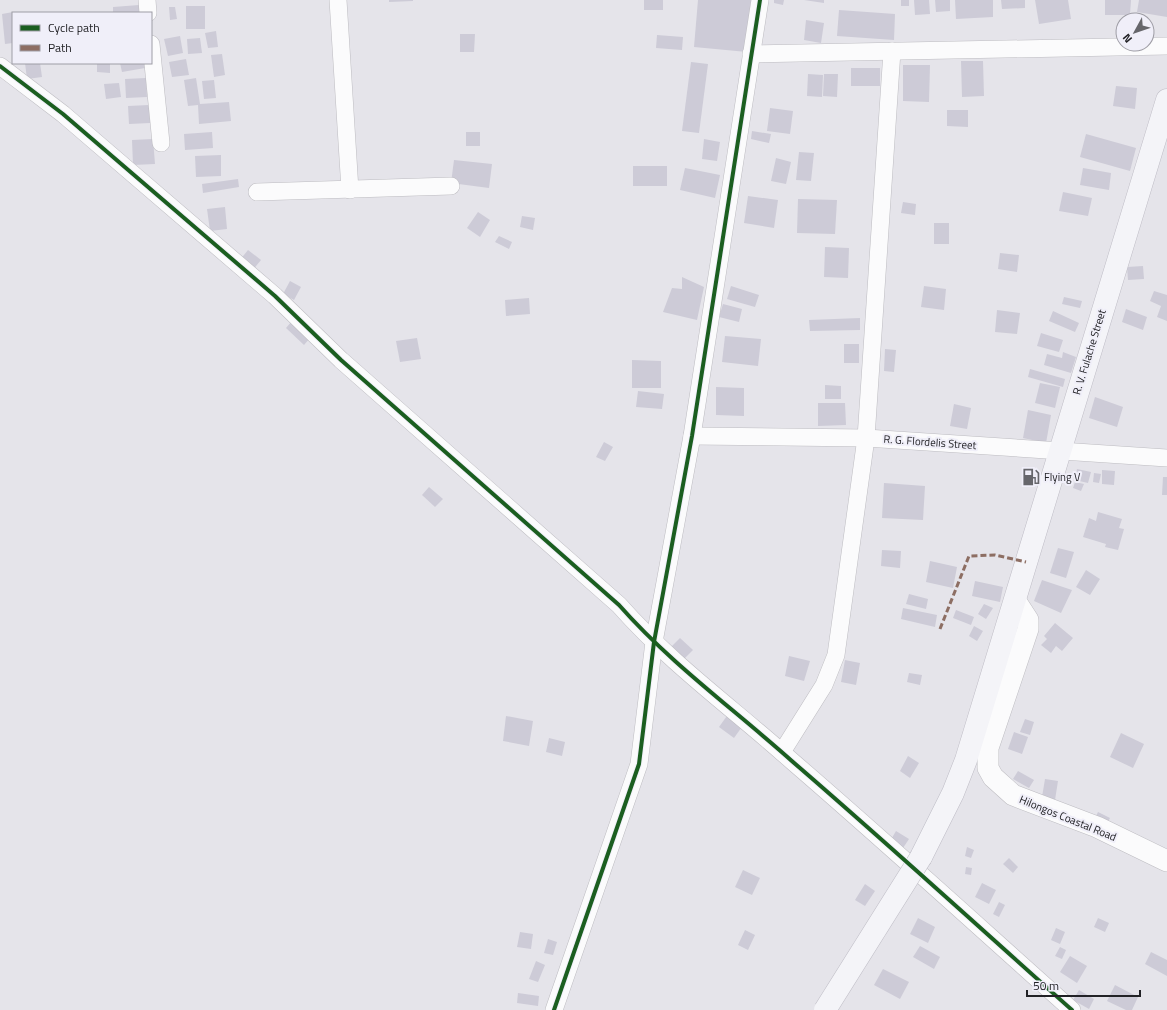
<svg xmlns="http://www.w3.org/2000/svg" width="1167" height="1010" font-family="'Titillium Web',sans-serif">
  <rect width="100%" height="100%" fill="#e5e4ea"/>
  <g fill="#cdcbd7">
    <path d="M389 0H413V1L389 2Z"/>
    <rect x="644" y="0" width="19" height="10"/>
    <path d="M698 0H751L747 52 694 47Z"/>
    <path d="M774 0H784L783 5 774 3Z"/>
    <path d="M804 0H824V3Z"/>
    <rect x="901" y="0" width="8" height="6"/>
    <path d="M914 0H929L930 14 915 15Z"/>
    <path d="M935 0H950V11L936 12Z"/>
    <path d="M955 0H993V17L956 19Z"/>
    <path d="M1001 0H1025V8L1002 9Z"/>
    <path d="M1035 0H1068L1071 19 1039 24Z"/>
    <path d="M1105 0H1131L1130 15H1105Z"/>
    <path d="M1139 0H1167V17L1137 12Z"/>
    <path d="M139 5 140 13H113V7Z"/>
    <rect x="186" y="6" width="19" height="23"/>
    <path d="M169 7H175L177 19 170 20Z"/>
    <path d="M839 10 895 14 894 40 837 36Z"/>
    <path d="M13 12V43L5 44 2 14Z"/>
    <path d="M806 20 824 23 821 43 804 40Z"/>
    <path d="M216 31 218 47 208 48 205 33Z"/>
    <path d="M460 34H475L474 52H460Z"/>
    <path d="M657 35 683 37 682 50 656 48Z"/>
    <path d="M180 36 183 53 168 56 164 39Z"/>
    <path d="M200 38 202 53 188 54 187 39Z"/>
    <path d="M222 54 225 75 214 77 211 55Z"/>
    <path d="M186 59 189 75 172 77 169 62Z"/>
    <path d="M961 61H983L984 96 962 97Z"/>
    <path d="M691 62 708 64 699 133 682 131Z"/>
    <path d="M25 63H40L42 77 27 79Z"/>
    <path d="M97 63H110V73L97 72Z"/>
    <path d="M120 63H144L145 68 122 72Z"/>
    <path d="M903 65H930L929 102 903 101Z"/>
    <rect x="851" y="68" width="29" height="18"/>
    <path d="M808 74 823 75 822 97 807 96Z"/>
    <path d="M824 74H838L837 97 823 96Z"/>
    <path d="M146 78 147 97 126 98 125 79Z"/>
    <path d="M196 78 200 104 229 102 231 121 199 124 198 105 188 106 184 80Z"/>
    <path d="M214 80 216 98 204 99 202 81Z"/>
    <path d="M119 83 121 97 106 99 104 84Z"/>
    <path d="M1116 86 1137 88 1135 109 1113 106Z"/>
    <path d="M149 105 150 123 129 124 128 106Z"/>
    <path d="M770 108 793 111 790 134 767 131Z"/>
    <path d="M947 110H968V127L947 126Z"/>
    <path d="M752 131 771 134 769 143 751 139Z"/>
    <path d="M212 132 213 148 185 150 184 134Z"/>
    <rect x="466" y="132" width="14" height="14"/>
    <path d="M1086 134 1136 148 1130 171 1080 157Z"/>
    <path d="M153 139 155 164 133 165 132 140Z"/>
    <path d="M704 139 720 142 717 161 702 159Z"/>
    <path d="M799 152 814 153 811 181 796 180Z"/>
    <path d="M221 155V176L196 177 195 156Z"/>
    <path d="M776 158 791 162 786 184 771 181Z"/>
    <path d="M454 160 492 164 489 188 451 183Z"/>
    <rect x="633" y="166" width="34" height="20"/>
    <path d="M685 168 720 175 715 198 680 190Z"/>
    <path d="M1083 168 1111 173 1109 190 1080 185Z"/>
    <path d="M238 179 239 187 203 193 202 184Z"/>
    <path d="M1063 192 1092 198 1088 216 1059 211Z"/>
    <path d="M748 196 778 200 774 228 744 223Z"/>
    <path d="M798 199 837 200 835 234 797 233Z"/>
    <path d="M903 202 916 204 915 215 901 213Z"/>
    <path d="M225 207 227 229 210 231 207 209Z"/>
    <path d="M478 212 490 220 480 237 467 228Z"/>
    <path d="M522 216 535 218 533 230 520 227Z"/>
    <rect x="934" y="223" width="15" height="21"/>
    <path d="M499 236 512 242 509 249 495 242Z"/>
    <path d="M825 247 849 248 848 278 824 277Z"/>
    <path d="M248 250 261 260 252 271 239 261Z"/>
    <path d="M1000 253 1019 255 1017 272 998 269Z"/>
    <path d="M1143 266 1144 279 1128 280 1127 267Z"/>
    <path d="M682 277 704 287 697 320 663 312 672 288 682 289Z"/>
    <path d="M290 281 301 287 294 300 283 294Z"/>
    <path d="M731 286 759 295 755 307 727 299Z"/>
    <path d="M924 286 946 289 944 310 921 307Z"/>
    <path d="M1154 291 1167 295V321L1157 317 1161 306 1150 301Z"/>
    <path d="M1064 297 1082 301 1080 308 1062 304Z"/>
    <path d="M529 298 530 314 506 316 505 300Z"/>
    <path d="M723 304 742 309 739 322 719 317Z"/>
    <path d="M1126 309 1147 317 1143 330 1122 322Z"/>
    <path d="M997 310 1020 313 1017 334 995 332Z"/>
    <path d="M1053 311 1079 323 1075 332 1049 321Z"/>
    <path d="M860 318V330L810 331 809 320Z"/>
    <path d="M292 321 310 338 304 345 286 328Z"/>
    <path d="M1041 333 1063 340 1059 352 1037 346Z"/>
    <path d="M725 336 761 339 758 366 722 362Z"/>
    <path d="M417 338 421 359 400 362 396 341Z"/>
    <rect x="844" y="344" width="15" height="19"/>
    <path d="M885 349 896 350 894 372 884 371Z"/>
    <path d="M1063 352 1076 357 1071 373 1044 365 1047 354 1062 358Z"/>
    <path d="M632 360 661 361V388H632Z"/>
    <path d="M1030 369 1065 379 1063 387 1028 377Z"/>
    <path d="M1040 383 1060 387 1055 408 1035 403Z"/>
    <path d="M825 385 841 386V399H825Z"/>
    <path d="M716 387 744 388V416L716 415Z"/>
    <path d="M638 391 664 394 662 409 636 407Z"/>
    <path d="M1095 397 1123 407 1117 427 1089 418Z"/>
    <path d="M818 403H845L846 425 818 426Z"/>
    <path d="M954 404 971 408 967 429 950 426Z"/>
    <path d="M1028 410 1051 415 1046 443 1023 438Z"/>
    <path d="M604 442 613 447 605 461 596 457Z"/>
    <path d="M1077 469 1091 472 1088 483 1075 480Z"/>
    <path d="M1102 470 1115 471 1114 485 1102 484Z"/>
    <path d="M1094 473 1101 474 1099 483 1093 482Z"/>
    <path d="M1163 477H1167V495H1162Z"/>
    <path d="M1075 482 1084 484 1081 491 1073 488Z"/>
    <path d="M884 483 925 486 923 520 882 518Z"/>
    <path d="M429 487 443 499 435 507 422 495Z"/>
    <path d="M1098 512 1122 519 1119 528 1124 529 1118 550 1105 547 1106 544 1083 537 1089 518 1096 521Z"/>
    <path d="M1058 548 1074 552 1066 578 1050 573Z"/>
    <path d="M882 550 901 551 900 568 881 566Z"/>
    <path d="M930 561 957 567 953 588 926 582Z"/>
    <path d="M1086 570 1100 579 1090 595 1076 587Z"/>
    <path d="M1042 580 1072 590 1061 613 1034 601Z"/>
    <path d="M975 581 1003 587 1000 602 972 596Z"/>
    <path d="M909 594 928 599 926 609 906 604Z"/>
    <path d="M984 604 993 608 986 619 978 614Z"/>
    <path d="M903 608 937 615 935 627 901 619Z"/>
    <path d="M956 610 974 617 971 625 953 618Z"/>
    <path d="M1055 623 1073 638 1062 651 1056 646 1051 653 1041 645 1047 639 1044 636Z"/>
    <path d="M974 626 983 631 977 641 969 636Z"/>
    <path d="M680 638 693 650 684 659 671 647Z"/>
    <path d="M789 656 810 661 804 681 785 676Z"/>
    <path d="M845 660 860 663 856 685 841 682Z"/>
    <path d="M909 673 922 675 920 685 907 682Z"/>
    <path d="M729 713 744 724 734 738 719 727Z"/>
    <path d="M506 716 533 721 529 746 503 741Z"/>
    <path d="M1025 719 1034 722 1030 735 1020 732Z"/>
    <path d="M1014 732 1028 737 1022 754 1008 749Z"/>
    <path d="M1121 733 1144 744 1133 768 1110 757Z"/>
    <path d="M549 738 565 742 562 756 546 752Z"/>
    <path d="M908 756 919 763 910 778 900 771Z"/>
    <path d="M1018 771 1034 780 1029 788 1013 779Z"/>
    <path d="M1045 779 1058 781 1055 800 1042 797Z"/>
    <path d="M1098 812 1110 818 1106 826 1094 820Z"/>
    <path d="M896 831 909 839 901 851 889 843Z"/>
    <path d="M967 847 974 850 971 858 965 856Z"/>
    <path d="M1009 858 1018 867 1013 873 1003 864Z"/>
    <path d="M966 867 972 868 971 875 965 874Z"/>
    <path d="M743 870 760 878 752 895 735 887Z"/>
    <path d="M982 883 996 890 989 904 975 897Z"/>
    <path d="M865 884 875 891 865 906 855 900Z"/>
    <path d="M999 902 1005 905 999 917 993 914Z"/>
    <path d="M918 918 935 927 928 943 910 934Z"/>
    <path d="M1098 918 1109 923 1105 932 1094 927Z"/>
    <path d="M1056 928 1065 932 1060 944 1051 940Z"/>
    <path d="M745 930 755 935 748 950 738 945Z"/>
    <path d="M520 932 533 934 531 949 517 947Z"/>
    <path d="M548 939 557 942 553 955 544 953Z"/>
    <path d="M920 946 940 957 934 969 913 957Z"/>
    <path d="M1060 947 1066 950 1062 959 1055 956Z"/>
    <path d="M1151 952 1167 960V976L1145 964Z"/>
    <path d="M1070 956 1087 966 1077 983 1060 972Z"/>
    <path d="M536 961 545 965 538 982 529 979Z"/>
    <path d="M883 969 909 982 900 999 874 985Z"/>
    <path d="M1115 985 1138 997 1132 1010H1126L1107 1001Z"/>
    <path d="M1079 990 1094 999 1089 1009 1073 1000Z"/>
    <path d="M518 993 539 996 538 1006 517 1003Z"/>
  </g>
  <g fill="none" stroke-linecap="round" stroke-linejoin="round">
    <g stroke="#bdbcc1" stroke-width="18">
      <g id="minor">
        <path d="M147 0 148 13"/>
        <path d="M338 0 350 190"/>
        <path d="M151 44 161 143"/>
        <path d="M751 54 1167 46"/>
        <path d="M0 66 63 114 275 296 341 360 619 605C672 665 734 709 793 762 887 843 979 927 1072 1010"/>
        <path d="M257 192 451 186"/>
        <path d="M692 436 866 438 1167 458"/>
        <path d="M782 752 824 685 836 655 866 438 892 51"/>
        <path d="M554 1010 639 764 654 642 692 436 760 0"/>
      </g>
    </g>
    <g stroke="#bdbcc1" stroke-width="22">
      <path id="tertiary" d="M1015 600 1028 620V629L988 748V768L993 777 1013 795 1097 827 1167 861"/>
    </g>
    <g stroke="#bebcc5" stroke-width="23">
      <path id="primary" d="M921 857 953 793 966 760 1167 100"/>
    </g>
    <use href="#minor" stroke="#fbfbfc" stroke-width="17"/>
    <use href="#tertiary" stroke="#fbfbfc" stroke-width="21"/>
    <use href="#primary" stroke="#f4f4f8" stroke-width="22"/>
    <g stroke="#bebcc5" stroke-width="23" stroke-linecap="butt">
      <path id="primary-bridge" d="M825 1010 921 857"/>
    </g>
    <use href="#primary-bridge" stroke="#f4f4f8" stroke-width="22"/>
    <path stroke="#8d6e63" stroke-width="3" stroke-dasharray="6 3" stroke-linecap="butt" d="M940 629 969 556 995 555 1026 562"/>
    <g stroke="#f0eff9" stroke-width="6">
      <g id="cycleway">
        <path d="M0 66 63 114 275 296 341 360 619 605C672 665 734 709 793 762 887 843 979 927 1072 1010"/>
        <path d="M554 1010 639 764 654 642 692 436 760 0"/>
      </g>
    </g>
    <use href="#cycleway" stroke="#1b5e20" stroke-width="4"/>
  </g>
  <defs>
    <g id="fuel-bare" transform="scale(1.38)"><path d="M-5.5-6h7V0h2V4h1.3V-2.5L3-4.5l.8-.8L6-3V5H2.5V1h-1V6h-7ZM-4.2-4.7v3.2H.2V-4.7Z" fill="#66666b" stroke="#f0eff9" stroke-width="2.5" paint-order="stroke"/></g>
  </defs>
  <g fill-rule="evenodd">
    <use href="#fuel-bare" x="1031" y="477"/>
  </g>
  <g text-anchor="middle" stroke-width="4" stroke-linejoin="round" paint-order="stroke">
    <g font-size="11" fill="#222226" stroke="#f0eff9">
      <text transform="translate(1089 352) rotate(-73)" y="4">R. V. Fulache Street</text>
      <text transform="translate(930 442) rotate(4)" y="4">R. G. Flordelis Street</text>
      <text transform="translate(1068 818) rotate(22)" y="4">Hilongos Coastal Road</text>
    </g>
    <g font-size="11" fill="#222226" stroke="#f0eff9" text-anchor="start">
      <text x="1044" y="481">Flying V</text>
    </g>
  </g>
  <rect x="12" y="12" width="140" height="52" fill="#f0eff9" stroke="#9e9da5"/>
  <rect x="20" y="25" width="20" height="6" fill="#1b5e20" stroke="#9e9da5"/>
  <text x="48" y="32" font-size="12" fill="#222226">Cycle path</text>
  <rect x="20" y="45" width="20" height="6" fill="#8d6e63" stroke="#9e9da5"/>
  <text x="48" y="52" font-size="12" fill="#222226">Path</text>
  <g transform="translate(1135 32) rotate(230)"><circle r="19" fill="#f0eff9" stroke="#9e9da5"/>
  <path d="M0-3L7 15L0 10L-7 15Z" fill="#66666b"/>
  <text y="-6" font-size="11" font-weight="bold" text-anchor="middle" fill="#222226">N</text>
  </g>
  <path d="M1027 990v6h113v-6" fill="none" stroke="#222226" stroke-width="2"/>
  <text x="1033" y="990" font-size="12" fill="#222226" stroke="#f0eff9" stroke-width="3" paint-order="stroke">50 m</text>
</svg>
